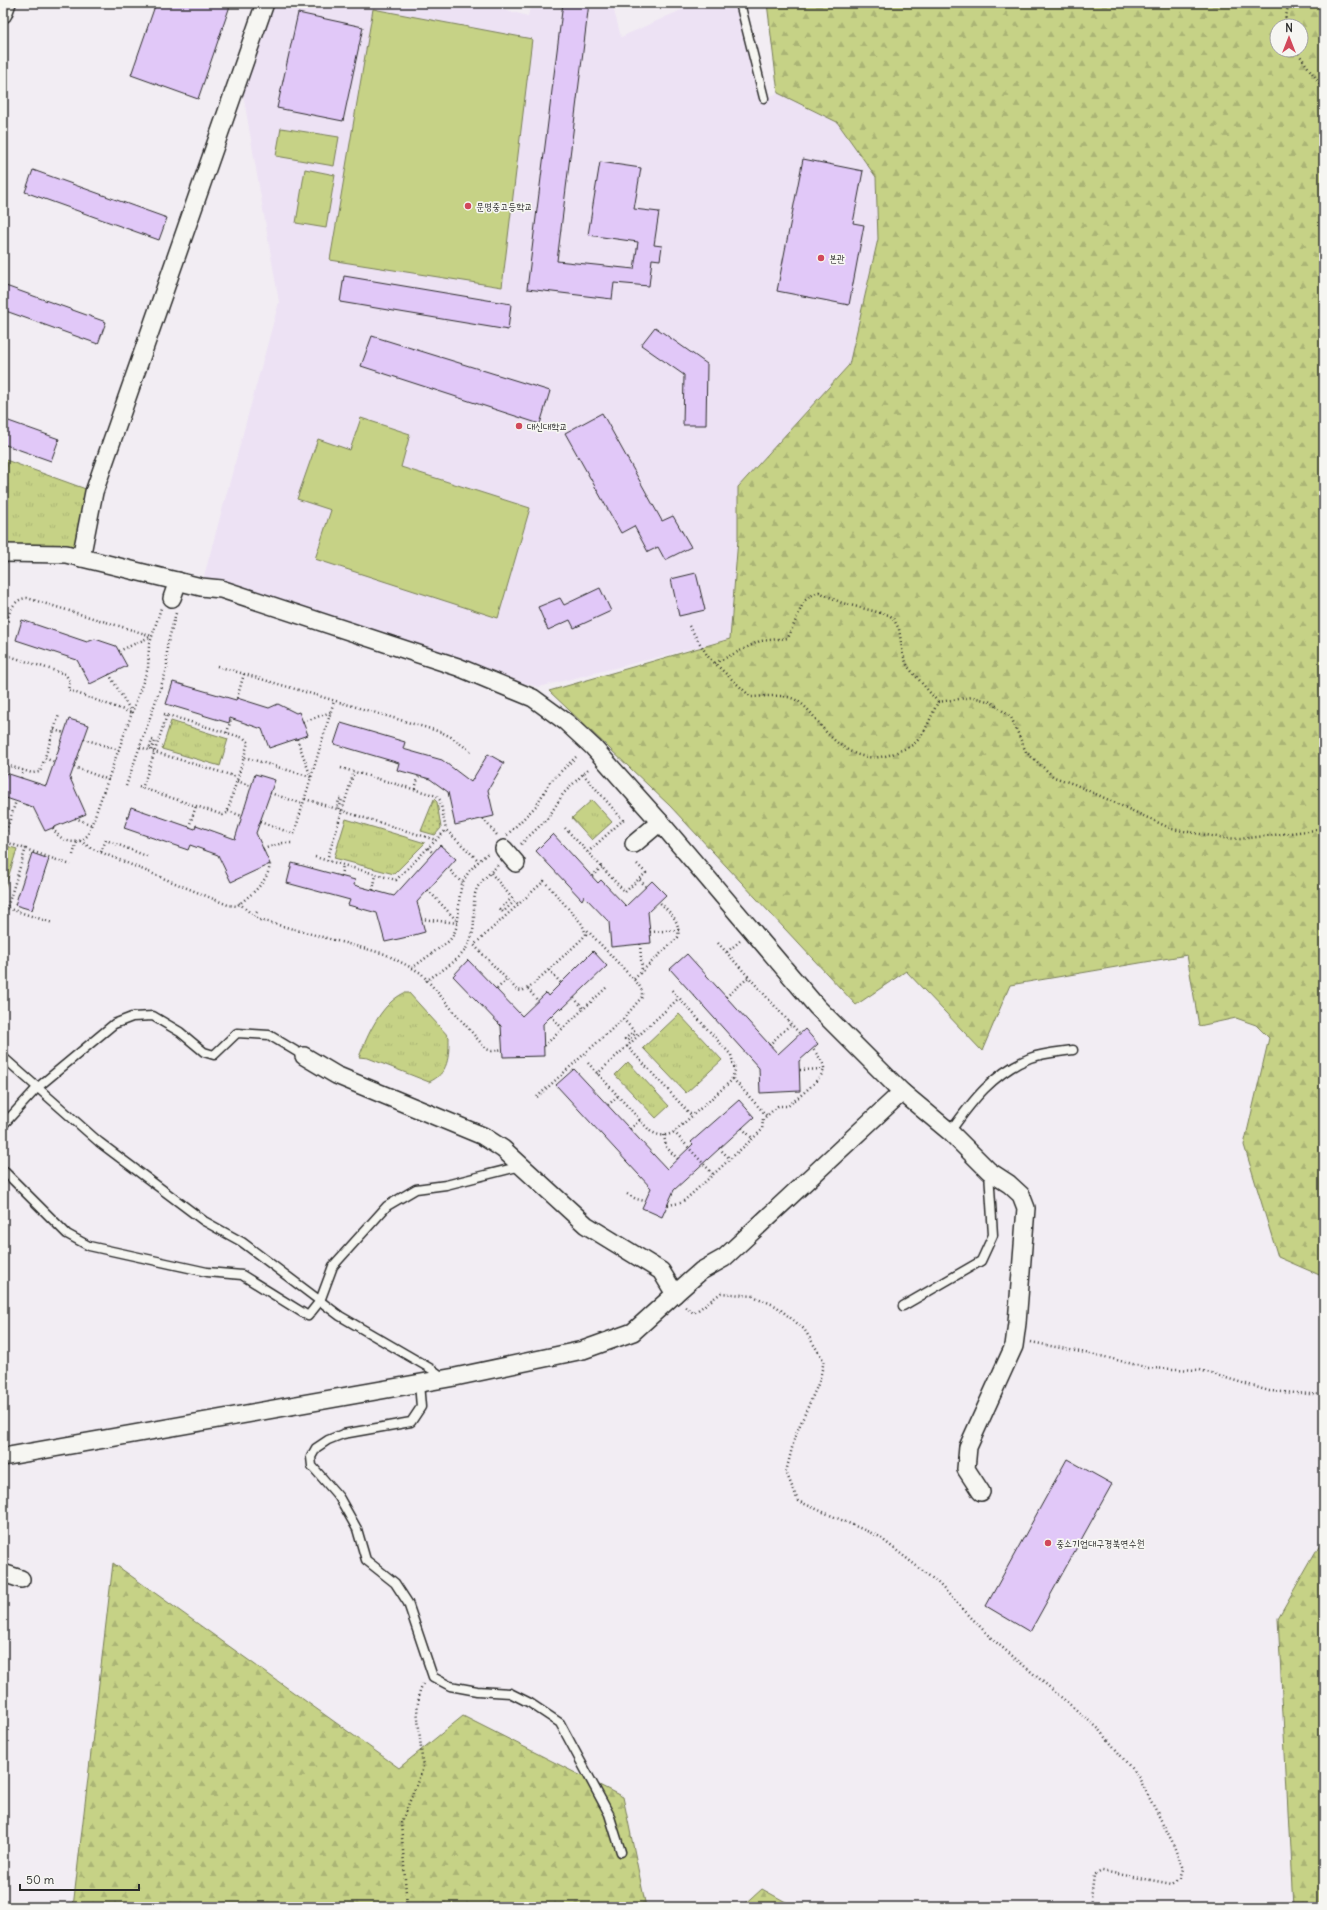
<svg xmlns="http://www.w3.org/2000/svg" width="1327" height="1910" font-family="Delius,'Poor Story',sans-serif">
  <defs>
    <pattern id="grass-tufts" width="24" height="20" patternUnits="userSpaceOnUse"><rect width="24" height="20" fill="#c6d286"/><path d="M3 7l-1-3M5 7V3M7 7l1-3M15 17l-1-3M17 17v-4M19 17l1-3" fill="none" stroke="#aab474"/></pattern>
    <pattern id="forest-firs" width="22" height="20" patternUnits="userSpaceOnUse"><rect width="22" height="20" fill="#c6d286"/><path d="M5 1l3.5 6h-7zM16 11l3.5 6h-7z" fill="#aab474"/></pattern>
    <pattern id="garden-dots" width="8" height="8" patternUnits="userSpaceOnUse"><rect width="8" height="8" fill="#c6d286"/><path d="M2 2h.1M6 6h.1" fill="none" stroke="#aab474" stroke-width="1.8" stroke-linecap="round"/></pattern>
  </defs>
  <rect width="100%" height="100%" fill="#f2edf3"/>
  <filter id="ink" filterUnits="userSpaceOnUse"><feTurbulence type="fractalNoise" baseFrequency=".025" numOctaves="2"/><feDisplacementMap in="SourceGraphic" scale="8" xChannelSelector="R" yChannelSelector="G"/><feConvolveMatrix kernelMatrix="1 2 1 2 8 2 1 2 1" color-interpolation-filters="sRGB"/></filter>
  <g filter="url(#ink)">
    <path fill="#ede2f4" d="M265 3H479L528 16 531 3H612L621 37 697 3H740L765 98 778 93 837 122 876 177 878 239 849 365 738 487V537L730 639 539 687 458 667 201 587 279 302 240 76Z"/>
    <g fill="url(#grass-tufts)" stroke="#787e58">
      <path d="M3 459 94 492 81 558 3 554Z"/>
      <path d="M171 721 228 739 220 766 162 749Z"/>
      <path d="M592 800 612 822 592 840 572 818Z"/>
      <path d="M346 819 425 843 394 874 334 858Z"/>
      <path d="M3 845 17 849 3 894Z"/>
      <path d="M404 993H409L449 1037C449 1057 449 1073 429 1082L368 1058 359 1057C368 1034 381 1004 404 993Z"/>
      <path d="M679 1014 722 1060 686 1093 643 1048Z"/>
      <path d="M628 1062 669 1106 656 1118 615 1075Z"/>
    </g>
    <g fill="url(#forest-firs)" stroke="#787e58" fill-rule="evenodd">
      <path d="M767 3H1324V1277L1278 1257 1244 1145 1269 1038 1256 1025 1236 1018 1199 1026 1187 955 1010 985 982 1051 906 971 856 1005 670 806 549 691 730 639 738 539V487L849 365 878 239 876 177 837 122 778 93ZM1277 26H1301V50H1277Z"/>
      <path d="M1324 1537V1907H1293L1278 1618Z"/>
      <path d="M113 1563 399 1768 463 1716 623 1797 646 1907H73Z"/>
      <path d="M762 1889 795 1907H742Z"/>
    </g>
    <path fill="url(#garden-dots)" stroke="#787e58" d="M434 799 437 802 441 828 435 835 421 831Z"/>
    <g fill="#c6d286" stroke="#787e58">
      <path d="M373 9 532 39 502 287 330 260Z"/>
      <path d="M281 128 339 137 334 166 276 156Z"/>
      <path d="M305 169 335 175 326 228 296 223Z"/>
      <path d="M361 418 410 434 401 467 530 508 498 618 315 559 331 510 297 499 318 439 350 450Z"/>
    </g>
    <g fill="#e1c8f8" stroke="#2b2b2b">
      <path d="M156 3H231L198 99 131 75Z"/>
      <path d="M563 3H589L557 261 634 269 638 242 588 235 600 162 641 168 634 209 659 212 654 245 662 246 660 260 652 259 649 286 614 283 612 299 527 289Z"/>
      <path d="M298 13 363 27 343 121 277 108Z"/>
      <path d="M803 159 863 171 853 223 864 225 849 305 777 291Z"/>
      <path d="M33 170 167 218 159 240 25 192Z"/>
      <path d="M344 276 511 304 508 330 340 302Z"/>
      <path d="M3 285 106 322 98 344 3 310Z"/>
      <path d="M655 327 707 364 706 425H683L684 375 641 345Z"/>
      <path d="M372 336 550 391 540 424 361 366Z"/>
      <path d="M602 413 662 521 673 516 691 547 665 560 658 547 648 552 634 526 621 533 565 433Z"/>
      <path d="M3 419 59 439 51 461 3 444Z"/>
      <path d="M696 573 705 610 679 616 671 579Z"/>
      <path d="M600 588 611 611 574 628 570 620 548 630 538 607 560 598 564 605Z"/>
      <path d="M22 620 87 642 95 639 116 646 127 666 90 684 77 660 16 640Z"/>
      <path d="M173 682 236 700 237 698 269 708 278 704 296 713 299 712 308 735 269 748 262 729 230 718 229 723 166 704Z"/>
      <path d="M69 719 89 725 70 778 86 814 45 831 33 807 3 797V784L6 773 46 786Z"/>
      <path d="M341 723 405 742 403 749 442 760 471 782 488 754 504 763 488 790 494 816 455 825 448 792 430 779 397 770 399 763 334 744Z"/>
      <path d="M255 774 275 780 256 833 270 864 231 882 218 855 190 845 188 850 124 828 131 807 195 829 196 825 235 839Z"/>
      <path d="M553 834 598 883 601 880 626 906 652 881 666 895 648 912 651 943 611 947 609 922 584 896 582 900 536 851Z"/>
      <path d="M440 845 456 859 417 902 425 932 403 938 385 942 377 913 348 905 350 900 287 883 292 863 355 880 354 885 394 896Z"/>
      <path d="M32 853 49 859 32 910 15 905Z"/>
      <path d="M593 951 607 966 562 1009 560 1007 543 1024 544 1056 503 1057 501 1026 453 976 468 960 522 1016 546 993 548 996Z"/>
      <path d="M687 954 778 1054 805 1029 818 1044 799 1061 800 1091 760 1093 759 1068 670 969Z"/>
      <path d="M574 1069 667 1169 693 1144 691 1142 739 1100 754 1117 674 1190 662 1217 642 1208 651 1188 556 1085Z"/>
      <path d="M1067 1459 1112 1484 1030 1632 986 1606Z"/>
    </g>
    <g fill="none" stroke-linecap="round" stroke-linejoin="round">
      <g stroke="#2b2b2b" stroke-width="11">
        <g id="service">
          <path d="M740 3 764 98"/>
          <path d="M3 1057 99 1142 204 1221 242 1242 340 1316 433 1370 444 1378"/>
          <path d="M3 1125 37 1088 114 1024 132 1017 153 1016 180 1032 204 1052 214 1055 237 1033 269 1035 304 1056"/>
          <path d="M950 1132C972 1101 993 1073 1030 1058 1043 1053 1059 1052 1073 1050"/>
          <path d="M3 1170 67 1234 89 1246 207 1272 242 1275 308 1316 320 1301 333 1266 387 1206 416 1189 446 1185 521 1166"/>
          <path d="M903 1306 981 1261 993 1235 989 1172"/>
          <path d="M419 1383 421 1407 411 1422 343 1434 328 1440 316 1448 311 1457 312 1466 339 1497 357 1529 366 1560 395 1583 408 1603 433 1677 450 1686 477 1691 510 1693 530 1703 560 1723 609 1814 621 1852"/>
        </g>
      </g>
      <g stroke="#2b2b2b" stroke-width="20">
        <g id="minor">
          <path d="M3 14 7 3"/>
          <path d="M3 553 66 554 201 587 221 589 458 667 533 698 566 722 593 747 660 822 817 1007 902 1092 950 1132 989 1171 1009 1184 1021 1195 1026 1208 1017 1323 1014 1346 968 1447 966 1469 981 1492"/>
          <path d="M81 558 94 492 265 3"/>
          <path d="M172 598 178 581"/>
          <path d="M634 844 660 822"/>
          <path d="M504 849 516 863"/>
          <path d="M304 1056 336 1075 483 1136 503 1149 586 1225 661 1271 675 1294 701 1271 724 1258 902 1092"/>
          <path d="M3 1457 455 1377 583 1350 633 1332 675 1294"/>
          <path d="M3 1573 21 1579"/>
        </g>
      </g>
      <g stroke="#2b2b2b" stroke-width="2.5" stroke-dasharray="1 3" stroke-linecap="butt">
        <path d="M1284 26 1288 7 1286 3"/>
        <path d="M1296 50 1324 90"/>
        <path d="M689 626 709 658 751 697C764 697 784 693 796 700 810 708 818 724 829 735 849 755 870 764 897 752 903 749 911 747 916 742 927 731 931 715 938 702"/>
        <path d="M3 636C7 622 9 599 27 598L152 636"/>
        <path d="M119 651 152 636"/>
        <path d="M3 654 65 674 70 681 68 690 132 713"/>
        <path d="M715 663 760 641 788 638 804 601 814 594 819 592 842 603 889 615 893 618 899 629 903 655 908 667 938 702"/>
        <path d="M217 666 441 732 451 737 473 753"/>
        <path d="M109 674 132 713"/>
        <path d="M237 698 244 674"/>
        <path d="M938 702 973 697 991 702 1011 717 1026 752 1054 777 1074 784 1172 829 1223 838 1240 839 1324 829"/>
        <path d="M164 714 244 738 248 742 244 757"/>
        <path d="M303 722 331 712"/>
        <path d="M54 730 64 733"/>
        <path d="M227 733 231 719"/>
        <path d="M84 739 119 750"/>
        <path d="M297 739 311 777"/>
        <path d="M140 747 149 750 152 740 155 741 151 751 237 777"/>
        <path d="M45 758 54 762"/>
        <path d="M3 764 32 773 40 772 59 715"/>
        <path d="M74 767 109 780"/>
        <path d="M341 768 437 796 440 800 446 830"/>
        <path d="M583 774 623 820 588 852"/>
        <path d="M21 778 23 770"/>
        <path d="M237 781 251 786"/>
        <path d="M126 786 167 669V646L176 613"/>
        <path d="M139 787 223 815 227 813 244 757 311 777"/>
        <path d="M142 789 167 715"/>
        <path d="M415 789 419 775"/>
        <path d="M270 793 303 804"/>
        <path d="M305 799 337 809 339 799H342L339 810 436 840"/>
        <path d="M228 811 242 816"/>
        <path d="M75 818 92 825"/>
        <path d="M483 819 497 835"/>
        <path d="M260 822 294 834 334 701"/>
        <path d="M189 827 196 806"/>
        <path d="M53 828C60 842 77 847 88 835L148 668 149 646 161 608"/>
        <path d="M565 828 625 892 639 879 646 887"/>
        <path d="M5 835 16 801"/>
        <path d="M507 835 536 806 550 782 576 757"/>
        <path d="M3 841 71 865"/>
        <path d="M80 841 93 849 228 905 237 906C250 895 268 883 270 864"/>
        <path d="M521 844 548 818 563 794 589 768"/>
        <path d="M26 848 7 908 53 923"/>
        <path d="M428 848 433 853"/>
        <path d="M263 849 283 843H292"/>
        <path d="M101 852 106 840 149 857"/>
        <path d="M73 855 77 842"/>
        <path d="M315 857 396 880 446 830 479 861"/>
        <path d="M327 860 354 772"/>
        <path d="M637 864 646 873 639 879"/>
        <path d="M448 868 462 883"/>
        <path d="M491 873 512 898 500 909 503 912 515 901 518 904"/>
        <path d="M341 876 343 865"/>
        <path d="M592 876 602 867"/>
        <path d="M544 881 582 924 586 934 582 939 530 987 522 991 517 990 474 945Z"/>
        <path d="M373 890 376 875"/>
        <path d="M428 890 458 922"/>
        <path d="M239 903 254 916"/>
        <path d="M257 912 254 916 260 920 385 954 412 968 449 941C464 923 455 902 463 882 468 870 480 860 489 852"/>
        <path d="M421 919 458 923"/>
        <path d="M650 932 679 930"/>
        <path d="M718 943 800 1034"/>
        <path d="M640 944 642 972"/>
        <path d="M727 952 740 941"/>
        <path d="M412 968 421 973 486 1049 492 1051 503 1049"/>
        <path d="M549 970 561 983"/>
        <path d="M634 979 678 937C681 921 669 911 659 902"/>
        <path d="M426 981C440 971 460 961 468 945 479 926 470 903 477 888 482 879 492 872 498 865"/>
        <path d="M497 989 506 980"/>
        <path d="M528 989 538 1001"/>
        <path d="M726 997 749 977"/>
        <path d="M574 998 583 1008"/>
        <path d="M551 1016 562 1028"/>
        <path d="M623 1019 634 1031 625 1039 627 1041 636 1033 639 1036"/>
        <path d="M769 1045 791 1024"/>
        <path d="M544 1046 608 986"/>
        <path d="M627 1046 692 1116"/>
        <path d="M588 1063 650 1131C658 1136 666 1137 674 1132L731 1081 735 1070 731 1055 670 988"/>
        <path d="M800 1070 824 1069"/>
        <path d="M597 1074 679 998"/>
        <path d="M733 1079 767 1116"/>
        <path d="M537 1097 623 1019 642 997V991L639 985 586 929"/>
        <path d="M608 1105 618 1096"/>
        <path d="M742 1128 752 1138"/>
        <path d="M630 1129 640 1120"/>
        <path d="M674 1132 713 1174"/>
        <path d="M664 1135 666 1147 678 1159"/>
        <path d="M719 1148 730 1159"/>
        <path d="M627 1194 636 1199 645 1201"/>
        <path d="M668 1205 680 1203 685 1200 762 1130 763 1119 778 1106H788C796 1099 825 1077 824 1068 823 1060 817 1055 813 1049"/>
        <path d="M685 1307 694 1313 721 1293 753 1296 776 1306 804 1329 824 1361 819 1382 795 1436 786 1472 798 1501 878 1536 937 1582 990 1637 1100 1730 1139 1778 1172 1841 1183 1870 1180 1879 1172 1884 1102 1871 1094 1875 1090 1907"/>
        <path d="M1031 1342 1105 1357 1148 1368 1200 1370 1269 1391 1324 1395"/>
        <path d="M407 1907 401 1823 423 1768 417 1709 420 1690 423 1684"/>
      </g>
      <use href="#service" stroke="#f6f6f2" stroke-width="8"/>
      <use href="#minor" stroke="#f6f6f2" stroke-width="17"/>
    </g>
  </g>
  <g fill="#d1495b" stroke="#f6f6f2" stroke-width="1.5">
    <circle cx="468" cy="206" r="4"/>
    <circle cx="821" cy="258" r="4"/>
    <circle cx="519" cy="426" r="4"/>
    <circle cx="1048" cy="1543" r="4"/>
  </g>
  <g text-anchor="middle" stroke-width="3.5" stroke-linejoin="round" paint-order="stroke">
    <g font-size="10" fill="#2b2b2b" stroke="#f6f6f2" text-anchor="start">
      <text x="476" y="210">문명중고등학교</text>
      <text x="829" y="262">본관</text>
      <text x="527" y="430">대신대학교</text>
      <text x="1056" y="1547">중소기업대구경북연수원</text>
    </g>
  </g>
  <rect width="1327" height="1910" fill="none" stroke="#f6f6f2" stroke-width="16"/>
  <rect x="8" y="8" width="1311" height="1894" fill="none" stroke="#2b2b2b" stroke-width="1.5" filter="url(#ink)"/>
  <g transform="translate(1289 38)"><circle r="19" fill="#f6f6f2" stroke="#a5a5a2"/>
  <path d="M0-3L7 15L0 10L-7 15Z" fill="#d1495b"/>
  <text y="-6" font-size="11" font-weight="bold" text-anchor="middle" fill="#2b2b2b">N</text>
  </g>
  <path d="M20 1884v6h119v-6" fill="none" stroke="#2b2b2b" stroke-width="2"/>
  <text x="26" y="1884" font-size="12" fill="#2b2b2b" stroke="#f6f6f2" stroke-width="3" paint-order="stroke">50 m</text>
</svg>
